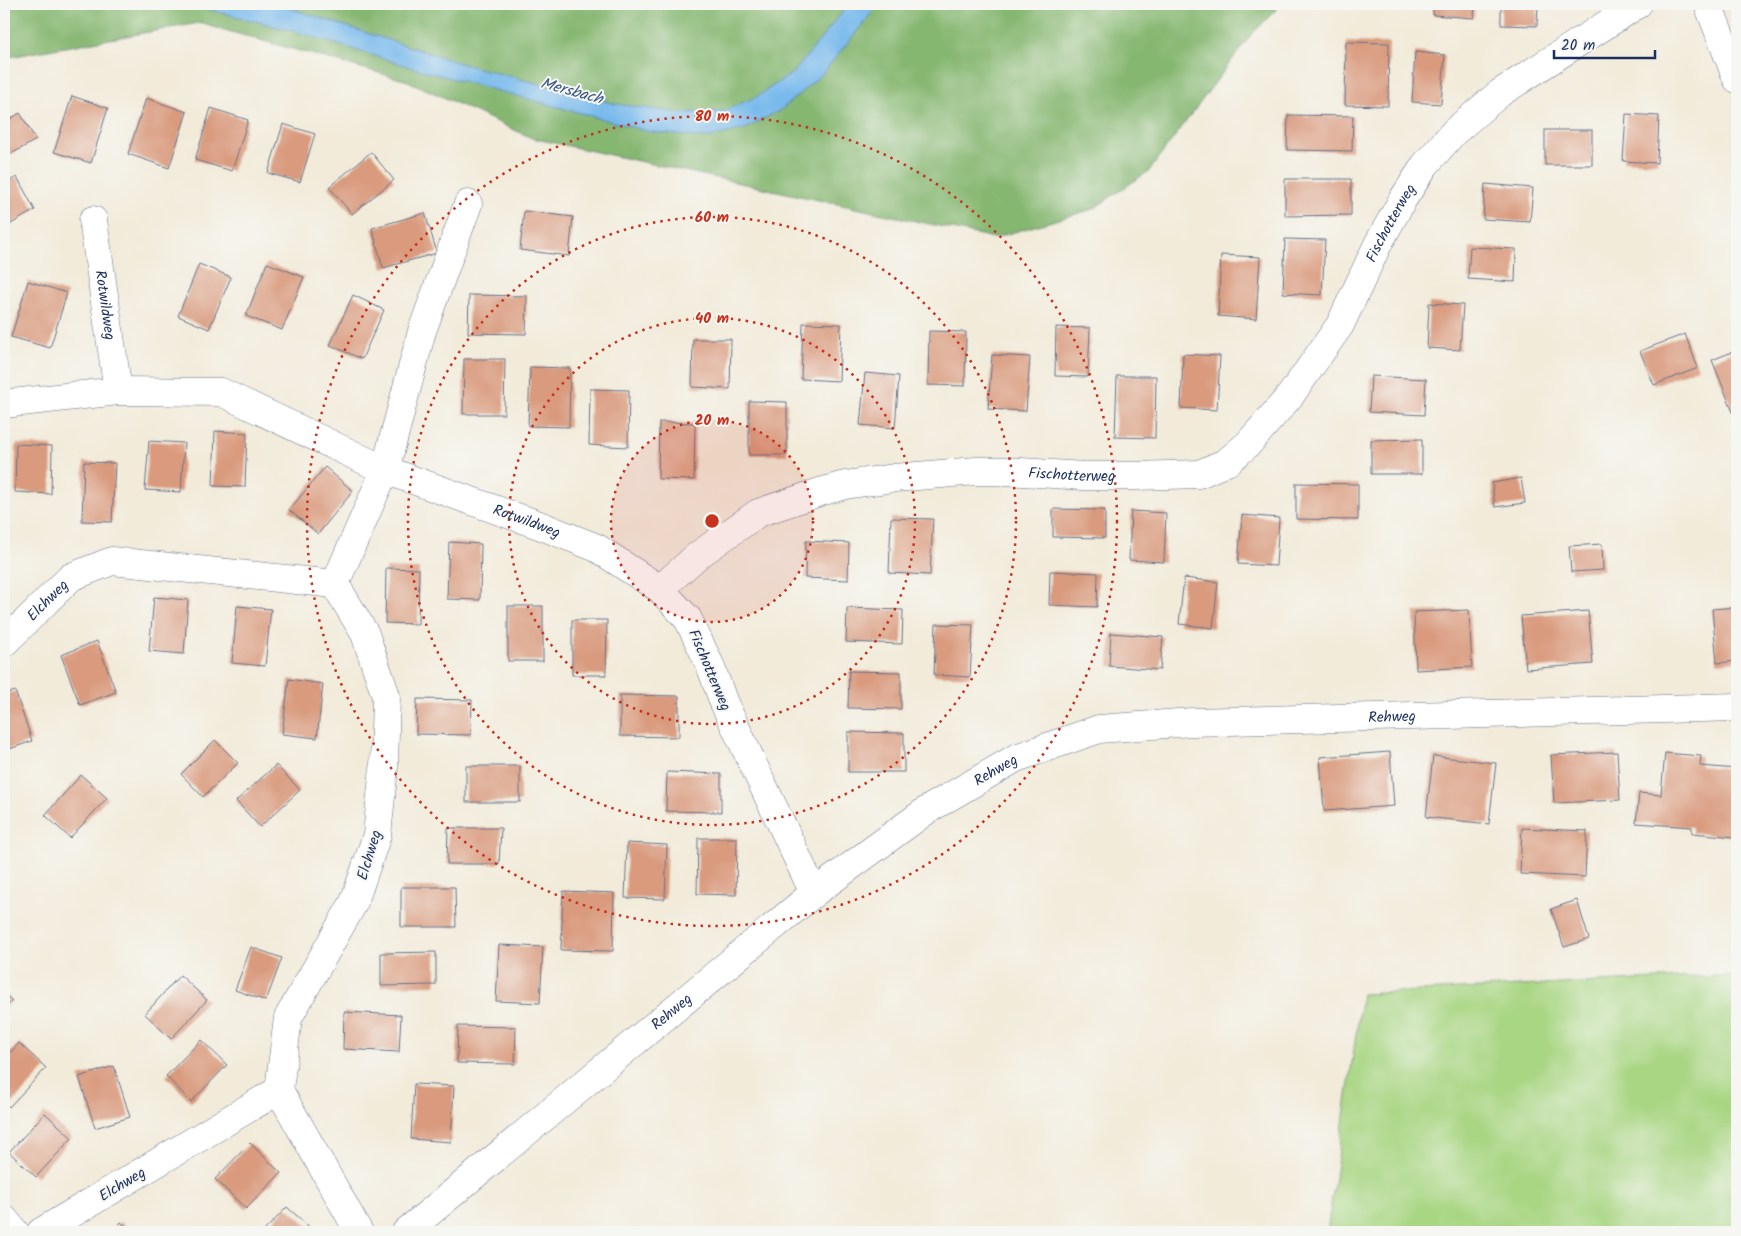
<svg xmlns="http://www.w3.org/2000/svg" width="1741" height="1236" font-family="Kalam,sans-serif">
  <rect width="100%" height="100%" fill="#f6f6f2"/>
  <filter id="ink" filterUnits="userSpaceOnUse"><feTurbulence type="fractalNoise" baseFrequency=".02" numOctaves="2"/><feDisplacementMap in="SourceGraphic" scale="10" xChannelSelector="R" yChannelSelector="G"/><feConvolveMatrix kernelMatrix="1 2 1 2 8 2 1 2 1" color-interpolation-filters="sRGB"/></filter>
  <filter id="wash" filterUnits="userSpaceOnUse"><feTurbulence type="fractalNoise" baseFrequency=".0096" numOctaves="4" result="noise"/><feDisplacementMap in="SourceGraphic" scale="20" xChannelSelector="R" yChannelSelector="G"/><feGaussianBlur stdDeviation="1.12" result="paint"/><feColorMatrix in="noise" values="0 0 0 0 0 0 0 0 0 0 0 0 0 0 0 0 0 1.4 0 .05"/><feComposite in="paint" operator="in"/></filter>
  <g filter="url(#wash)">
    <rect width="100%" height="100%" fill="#f2ebda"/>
    <path fill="#a9d683" stroke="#628270" d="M1737 975V1232H1327L1362 994Z"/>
    <path fill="#86b771" stroke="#507368" d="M4 4H1282L1250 36 1149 171 1093 209 994 238 532 138 408 81 199 23 4 58Z"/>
    <path fill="#77b9ec" stroke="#4974a5" d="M157 4H277L463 64 616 104 680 113 723 111 756 97 794 72 849 4H879L823 73 782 109 745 129 705 138 650 132 417 69 294 31 199 7Z"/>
    <g id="blocks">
      <g fill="#d99a7d">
        <path d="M1433 4H1475L1474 18 1433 15Z"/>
        <path d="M1501 4H1538L1537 26 1501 25Z"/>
        <path d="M1346 42 1389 43 1388 106 1345 105Z"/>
        <path d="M1415 52 1445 55 1441 104 1412 102Z"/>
        <path d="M72 96 108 108 91 163 54 152Z"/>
        <path d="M146 98 187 112 169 168 128 154Z"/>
        <path d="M211 108 248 120 232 171 195 160Z"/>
        <path d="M20 113 36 140 4 158V123Z"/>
        <path d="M1626 114 1659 116 1657 163 1623 161Z"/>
        <path d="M1288 115 1353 116 1352 151 1287 150Z"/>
        <path d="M283 124 315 134 300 182 268 173Z"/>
        <rect x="1545" y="130" width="47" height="35"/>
        <path d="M371 152 394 180 352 214 329 187Z"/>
        <path d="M17 177 35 210 4 228V184Z"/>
        <path d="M1285 179H1351V215L1285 216Z"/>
        <path d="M1485 184 1533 188 1530 222 1483 219Z"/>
        <path d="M524 211 573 217 569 256 520 250Z"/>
        <path d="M425 213 437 253 383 268 372 228Z"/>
        <path d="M1285 239 1325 240 1322 295 1283 293Z"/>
        <path d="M1470 247 1516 249 1515 282 1468 279Z"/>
        <path d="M1221 255 1260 257 1256 319 1218 316Z"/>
        <path d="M267 263 304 277 282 330 246 316Z"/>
        <path d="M199 264 231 277 209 329 178 316Z"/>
        <path d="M28 281 67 293 50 348 11 337Z"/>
        <path d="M353 295 384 310 362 359 330 345Z"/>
        <path d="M469 295 527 296 526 334 468 333Z"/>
        <path d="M1429 303 1463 305 1460 350 1427 348Z"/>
        <path d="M803 323 841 324 839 381 801 379Z"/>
        <path d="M1056 327 1090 328 1088 377 1055 376Z"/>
        <path d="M929 331 966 332 965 386 928 385Z"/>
        <path d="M1685 334 1698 368 1654 385 1640 351Z"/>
        <path d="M693 339H731L730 389 692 387Z"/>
        <path d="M1737 350V422L1712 360Z"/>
        <path d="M1183 354 1220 356 1217 410 1181 408Z"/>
        <path d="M992 355 1030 357 1026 411 988 409Z"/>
        <path d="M464 359H505L504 414H463Z"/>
        <path d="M530 367 570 368 569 427 528 426Z"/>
        <path d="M865 373 899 376 895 428 860 425Z"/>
        <path d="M1117 376H1156L1155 438 1115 437Z"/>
        <path d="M1371 376 1426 379 1424 415 1369 412Z"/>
        <path d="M590 389 629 390 628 447 589 445Z"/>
        <path d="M749 401 787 402V455H749Z"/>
        <path d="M659 422 695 423 694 480 658 479Z"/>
        <path d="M215 431 247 433 245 487 213 486Z"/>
        <path d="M1422 439V474H1371V440Z"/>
        <path d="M149 441 184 443 181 492 145 490Z"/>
        <path d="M16 444 52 446 51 494 15 492Z"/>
        <path d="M84 462 115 463 112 522 82 521Z"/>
        <path d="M325 467 353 491 318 534 289 510Z"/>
        <path d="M1521 478 1525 503 1495 507 1492 483Z"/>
        <path d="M1296 483 1358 484V520L1296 519Z"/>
        <path d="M1053 509 1105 510V538L1053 537Z"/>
        <path d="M1131 511 1166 513 1164 562 1129 560Z"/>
        <path d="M1242 515 1279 518 1276 566 1238 564Z"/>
        <path d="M891 518 933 519 930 575 889 573Z"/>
        <path d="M806 541 849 543 848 580 805 578Z"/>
        <path d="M449 542 481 544 480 600 447 599Z"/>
        <path d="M1602 544 1603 570 1571 572 1569 546Z"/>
        <path d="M386 568 419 569 418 624 385 623Z"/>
        <path d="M1050 571 1098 573 1097 607 1049 605Z"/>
        <path d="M1184 578 1218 582 1213 628 1179 624Z"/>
        <path d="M154 597 188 600 184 654 149 651Z"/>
        <path d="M237 606 271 609 265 666 232 663Z"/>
        <rect x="508" y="606" width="35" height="55"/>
        <path d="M1737 607V661L1717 663 1712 609Z"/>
        <path d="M847 608 903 610 902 644 846 642Z"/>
        <path d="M1469 610 1472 667 1416 670 1414 612Z"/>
        <path d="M1588 611 1593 664 1526 669 1521 616Z"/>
        <path d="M572 620H607L606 675H572Z"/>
        <path d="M936 624 973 625 970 677 934 675Z"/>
        <path d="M1111 633 1163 637 1160 670 1109 666Z"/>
        <path d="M97 641 116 692 80 705 61 655Z"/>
        <path d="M849 671 901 672V709L848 708Z"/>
        <path d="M289 679 323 684 317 738 282 734Z"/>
        <path d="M15 691 32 741 4 751V695Z"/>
        <path d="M620 695 679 696V737L620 736Z"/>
        <path d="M417 699 472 700 471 735 416 734Z"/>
        <path d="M848 732 904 733V772H848Z"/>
        <path d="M215 740 238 763 203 797 181 774Z"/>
        <path d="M1390 752 1394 806 1324 811 1320 757Z"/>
        <path d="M1617 752 1620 800 1554 803 1551 755Z"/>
        <path d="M1665 753 1701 756 1700 766 1737 769V811L1735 837 1692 833V827L1636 823 1639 793 1661 795Z"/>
        <path d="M1433 756 1496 763 1489 824 1426 817Z"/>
        <path d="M276 765 300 790 260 827 236 801Z"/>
        <rect x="466" y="766" width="54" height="36"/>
        <path d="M667 772 721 774V812L666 811Z"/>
        <path d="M81 775 107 798 70 838 45 815Z"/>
        <path d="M448 828H501L499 864H447Z"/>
        <path d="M1522 828 1587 831 1585 877 1520 874Z"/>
        <path d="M698 838H737L736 895 697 894Z"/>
        <path d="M627 843 667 845 665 899 625 898Z"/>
        <path d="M401 887H455L456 927H401Z"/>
        <path d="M563 891 614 893 613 951 561 950Z"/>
        <path d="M1577 900 1589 939 1564 947 1551 909Z"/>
        <path d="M499 945 543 947 540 1003 496 1001Z"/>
        <path d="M251 947 282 958 266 1001 235 990Z"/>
        <path d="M436 952V985L381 986V953Z"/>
        <path d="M180 975 207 1000 171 1039 145 1014Z"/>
        <path d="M4 993 12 1001 4 1009Z"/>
        <path d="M344 1012 401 1015 399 1052 343 1049Z"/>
        <path d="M458 1026 516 1027 515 1064 457 1063Z"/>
        <path d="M201 1040 227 1065 191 1102 166 1076Z"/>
        <path d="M19 1043 46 1068 9 1107 4 1102V1059Z"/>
        <path d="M114 1066 130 1117 95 1128 79 1077Z"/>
        <path d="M414 1084 454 1086 451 1142 411 1139Z"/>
        <path d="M45 1113 72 1138 36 1177 9 1152Z"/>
        <path d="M250 1143 281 1173 246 1209 215 1179Z"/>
        <path d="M287 1207 315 1232H263Z"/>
        <path d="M121 1222 133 1232H112Z"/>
      </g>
    </g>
  </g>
  <g filter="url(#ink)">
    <use href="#blocks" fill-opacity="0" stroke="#667189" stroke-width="1"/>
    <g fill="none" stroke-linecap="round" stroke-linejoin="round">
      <g stroke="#667189" stroke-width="29">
        <g id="street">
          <path d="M1708 4 1737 79"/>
          <path id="s1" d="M93 220 118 391"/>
          <path id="s2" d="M4 404 118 391 221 392 385 470 539 525 597 548 660 589"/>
          <path d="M335 584 385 470 422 331 468 204"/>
          <path id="s3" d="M4 643 71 577 112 561 335 584 365 634 386 696 384 767 377 835 354 902 288 1018 279 1090 41 1232"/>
          <path id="s4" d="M814 893 724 703 710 665 688 619 660 589 697 556 758 513 820 492 845 485 894 478 976 471H1005L1084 476H1136L1199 474 1227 462 1248 444 1290 396 1340 325 1378 244 1403 199 1425 165 1454 132 1500 93 1638 4"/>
          <path d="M279 1090 359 1232"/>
          <path d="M4 1219 15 1232"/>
          <path id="s5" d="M406 1232 814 893 927 810 1016 758 1099 729 1192 722 1737 707"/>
        </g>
      </g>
      <use href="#street" stroke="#fff" stroke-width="28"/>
    </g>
  </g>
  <circle cx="712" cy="521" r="101" fill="#c8321e" fill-opacity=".12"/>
  <g fill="none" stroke="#c8321e" stroke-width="2.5" stroke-dasharray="2.5 5">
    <circle cx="712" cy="521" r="101"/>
    <circle cx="712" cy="521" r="203"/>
    <circle cx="712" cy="521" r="304"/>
    <circle cx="712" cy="521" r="405"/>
  </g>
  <g text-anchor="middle" stroke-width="4" stroke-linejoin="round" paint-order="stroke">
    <g font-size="15" fill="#1b2f5e" stroke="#f6f6f2">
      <text dy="5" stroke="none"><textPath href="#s4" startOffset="1236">Fischotterweg</textPath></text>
      <text dy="5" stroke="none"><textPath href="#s1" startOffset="86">Rotwildweg</textPath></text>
      <text dy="5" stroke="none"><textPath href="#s4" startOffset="786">Fischotterweg</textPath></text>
      <text dy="5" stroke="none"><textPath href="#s2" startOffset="550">Rotwildweg</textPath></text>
      <text dy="5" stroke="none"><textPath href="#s3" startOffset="61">Elchweg</textPath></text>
      <text transform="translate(710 670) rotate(67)" y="5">Fischotterweg</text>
      <text dy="5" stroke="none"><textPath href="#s5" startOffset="1155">Rehweg</textPath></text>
      <text dy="5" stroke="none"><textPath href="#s5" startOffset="750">Rehweg</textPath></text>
      <text transform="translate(369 855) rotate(-73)" y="5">Elchweg</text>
      <text dy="5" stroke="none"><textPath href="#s5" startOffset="345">Rehweg</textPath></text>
      <text transform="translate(122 1184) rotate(-31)" y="5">Elchweg</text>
    </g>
    <g font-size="16" font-style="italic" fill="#375889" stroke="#f6f6f2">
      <text transform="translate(572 90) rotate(15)" y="6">Mersbach</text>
    </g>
  </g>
  <circle cx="712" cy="521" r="8" fill="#c8321e" stroke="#f6f6f2" stroke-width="2.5"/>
  <g font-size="15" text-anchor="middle" font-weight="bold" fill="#c8321e" stroke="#f6f6f2" stroke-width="4" stroke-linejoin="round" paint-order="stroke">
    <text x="712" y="121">80 m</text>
    <text x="712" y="222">60 m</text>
    <text x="712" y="323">40 m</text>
    <text x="712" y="425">20 m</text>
  </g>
  <rect width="1741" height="1236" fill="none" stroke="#f6f6f2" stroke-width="20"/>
  <path d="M1554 50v8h101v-8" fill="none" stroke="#1b2f5e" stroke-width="2.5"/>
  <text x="1561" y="50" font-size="15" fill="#1b2f5e" stroke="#f6f6f2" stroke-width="4" paint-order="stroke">20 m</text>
</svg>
